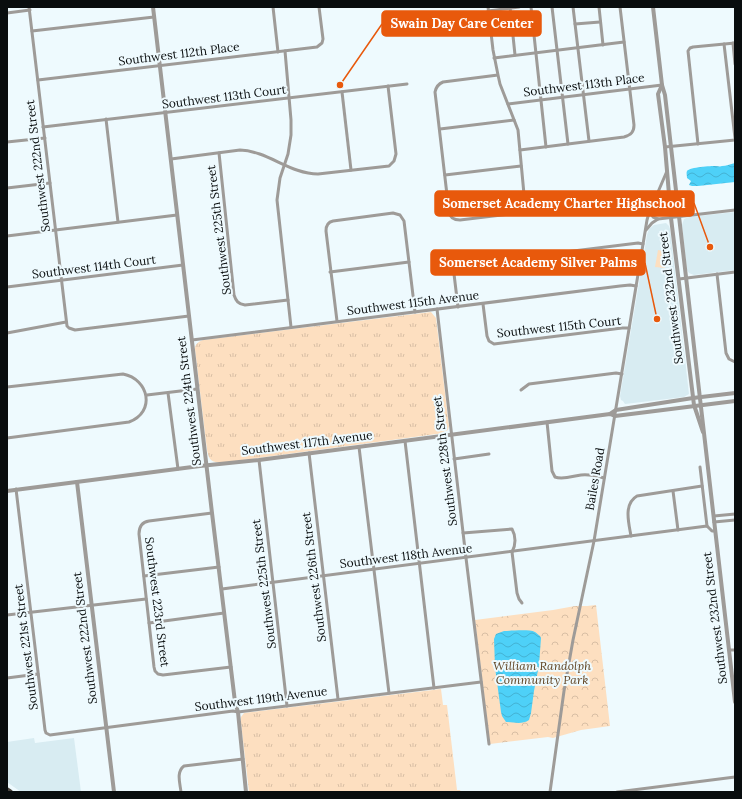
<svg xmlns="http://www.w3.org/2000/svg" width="742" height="799" font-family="Lora,serif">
  <defs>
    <pattern id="grass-tufts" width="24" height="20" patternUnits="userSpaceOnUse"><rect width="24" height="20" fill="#fddfc0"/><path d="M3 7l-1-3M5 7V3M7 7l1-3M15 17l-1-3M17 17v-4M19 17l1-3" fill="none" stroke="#d8bea4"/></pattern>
    <pattern id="park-crowns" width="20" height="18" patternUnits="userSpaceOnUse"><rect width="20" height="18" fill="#fddfc0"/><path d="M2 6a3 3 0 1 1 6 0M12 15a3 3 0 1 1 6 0" fill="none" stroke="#d8bea4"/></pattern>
    <pattern id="water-waves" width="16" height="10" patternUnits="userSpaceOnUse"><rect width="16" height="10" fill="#4ed1f8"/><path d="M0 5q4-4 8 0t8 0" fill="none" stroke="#43b2d3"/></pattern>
  </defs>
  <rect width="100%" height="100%" fill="#eefafe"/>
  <g fill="#d8ecf2">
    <path d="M735 212V270L694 275 689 273 687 270 682 225 684 219 689 217Z"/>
    <path d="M666 223 669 226 670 229 689 394 684 397 625 404 623 401 621 400 620 396 647 235 649 229 654 225Z"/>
    <path d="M34 738 35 743 74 738 81 792H21L7 782V742Z"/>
  </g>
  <g fill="url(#grass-tufts)">
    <path d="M431 312 436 318 449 426 448 430 444 433 243 460C237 461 217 465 211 460 207 456 207 447 206 442L195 349C195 344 198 342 203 340Z"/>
    <path d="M441 689 443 705H447L457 790H460L461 792H249L241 723V717L244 713Z"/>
  </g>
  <path fill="url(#park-crowns)" d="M596 605 610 726 581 730 553 738 548 737 490 744 475 620 553 610 575 606H587Z"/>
  <path fill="#fddfc0" d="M658 250 668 252 665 268 655 267Z"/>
  <g fill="url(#water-waves)">
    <path d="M735 163V182L698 186H692L689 185 691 181 687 178C687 175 686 173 687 171 690 167 711 166 716 166 718 166 720 167 722 166 726 166 730 164 735 163Z"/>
    <path d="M504 631C511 631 529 629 535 632 537 633 538 635 540 636L541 638 539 665 534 691 531 713 529 720C522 725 513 722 506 722L502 716 501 712 495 667 494 639 496 634Z"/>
  </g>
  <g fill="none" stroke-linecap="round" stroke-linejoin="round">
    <g stroke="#9e9b98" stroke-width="3">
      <path d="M29 7 67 326 69 328 75 330 189 316"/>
      <path d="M273 7 278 52"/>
      <path d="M488 7 493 50 498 75 500 84 518 130 525 205 523 210 519 213 460 220C455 220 450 218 449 212L435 92C436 87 438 84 443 82L498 75"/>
      <path d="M510 7 515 55"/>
      <path d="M531 7 546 147"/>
      <path d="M552 7 568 144"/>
      <path d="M573 7 589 141"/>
      <path d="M599 7 603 45"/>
      <path d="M488 11 519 7"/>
      <path d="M7 13 30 10"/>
      <path d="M575 24 600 22"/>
      <path d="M32 31 154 17"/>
      <path d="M512 31 533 29"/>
      <path d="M733 43 735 64"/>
      <path d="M724 44 735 138"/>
      <path d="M285 51 291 120V135L288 154 280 178 277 200 291 327"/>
      <path d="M494 58 624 42"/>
      <path d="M38 80 317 47 322 43 323 39 319 7"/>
      <path d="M342 92 351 170"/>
      <path d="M508 104 662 85"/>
      <path d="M106 119 118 222"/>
      <path d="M43 127 407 84"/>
      <path d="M440 129 514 120"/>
      <path d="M7 142 45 138"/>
      <path d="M698 144 688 51 690 48 693 47 735 43"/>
      <path d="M665 147 735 140"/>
      <path d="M520 150 624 137C631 135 634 132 634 125L620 7"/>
      <path d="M219 153 234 295C236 301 238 304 245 305L288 300"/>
      <path d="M171 159 240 150C268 151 290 174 318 174L389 166 394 161 396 154 388 86"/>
      <path d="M445 175 521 166"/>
      <path d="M7 188 50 183"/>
      <path d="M651 210V214L653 217 658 219"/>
      <path d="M646 230 652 223 658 219 735 210"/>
      <path d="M7 236 177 215"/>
      <path d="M330 272 409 262"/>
      <path d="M717 274 726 353 729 359 735 362"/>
      <path d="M679 279 735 272"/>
      <path d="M7 287 183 265"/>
      <path d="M483 304 487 336 489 341 494 344 622 328H629"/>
      <path d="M458 307 454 274 456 268 460 265 638 243 643 244"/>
      <path d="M437 309 466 558 489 744"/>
      <path d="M337 321 326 231C326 226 328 222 333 221L393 213 400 215 404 221 415 312"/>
      <path d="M7 333 66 322"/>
      <path d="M192 340 620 286 630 285 636 286"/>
      <path d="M7 387 123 374C149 379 156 412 129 422L7 438"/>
      <path d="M521 390 529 384 616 373 622 374"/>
      <path d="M168 393 178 469"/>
      <path d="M147 395 197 389"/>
      <path d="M547 422 552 471 555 477C563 480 573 476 581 475 589 474 597 476 604 478"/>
      <path d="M405 441 434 688"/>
      <path d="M359 447 389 693"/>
      <path d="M309 453 338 699"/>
      <path d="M454 459 489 454"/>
      <path d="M259 460 287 706"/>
      <path d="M700 467 707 526"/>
      <path d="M16 489 45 730 46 733 50 735 233 711 238 712 481 682"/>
      <path d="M673 491 678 530"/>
      <path d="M212 513 149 521C142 522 139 526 139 534L154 667 155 671 158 674 163 675 231 667"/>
      <path d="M714 516 735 514"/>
      <path d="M714 522 735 520"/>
      <path d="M463 533 512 529C516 536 516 545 512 552"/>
      <path d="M631 536C629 524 623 504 637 496L702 486"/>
      <path d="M512 552 517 593 519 599 522 603"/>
      <path d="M144 576 219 567"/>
      <path d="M222 589 707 526 712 531H715"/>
      <path d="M7 615 146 599"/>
      <path d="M149 623 224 613"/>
      <path d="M729 650H735"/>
      <path d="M7 678 38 674"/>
      <path d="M181 792C180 783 176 772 184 766L243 759"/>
      <path d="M550 792 564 691 573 640 594 541 647 220 649 213 667 171"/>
      <path d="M617 792 735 777"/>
    </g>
    <g stroke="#9e9b98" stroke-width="4">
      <path d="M153 7 212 513 235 702 238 712 246 792"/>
      <path d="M653 7 662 85 665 95 735 702"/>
      <path d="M662 85 658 94 665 147 671 218 694 405 703 432"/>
      <path d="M610 414 616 410 693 398 735 393"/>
      <path d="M77 482 114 792"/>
      <path d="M7 491 200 466 259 460 610 414 615 416 735 401"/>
    </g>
    <path stroke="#4a443e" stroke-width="5.5" d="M7 790 10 792"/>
  </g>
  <g text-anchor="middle" stroke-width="4" stroke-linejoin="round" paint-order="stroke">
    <g font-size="12" fill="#090d0e" stroke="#eefafe">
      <text transform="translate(179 54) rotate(-7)" y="4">Southwest 112th Place</text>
      <text transform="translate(584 85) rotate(-7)" y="4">Southwest 113th Place</text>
      <text transform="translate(224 97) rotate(-7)" y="4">Southwest 113th Court</text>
      <text transform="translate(38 166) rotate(-97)" y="4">Southwest 222nd Street</text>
      <text transform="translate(219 230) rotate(-97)" y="4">Southwest 225th Street</text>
      <text transform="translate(94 267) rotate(-7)" y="4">Southwest 114th Court</text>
      <text transform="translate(671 298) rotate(-97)" y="4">Southwest 232nd Street</text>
      <text transform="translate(413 303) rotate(-7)" y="4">Southwest 115th Avenue</text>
      <text transform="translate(559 327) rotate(-6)" y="4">Southwest 115th Court</text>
      <text transform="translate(189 401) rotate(-97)" y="4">Southwest 224th Street</text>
      <text transform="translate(307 443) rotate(-7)" y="4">Southwest 117th Avenue</text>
      <text transform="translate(445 461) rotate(-97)" y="4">Southwest 228th Street</text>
      <text transform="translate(595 479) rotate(-80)" y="4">Bailes Road</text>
      <text transform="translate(406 556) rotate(-7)" y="4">Southwest 118th Avenue</text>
      <text transform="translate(314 577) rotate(-97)" y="4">Southwest 226th Street</text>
      <text transform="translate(264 584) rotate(-97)" y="4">Southwest 225th Street</text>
      <text transform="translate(157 602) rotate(83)" y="4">Southwest 223rd Street</text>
      <text transform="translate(715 618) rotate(-97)" y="4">Southwest 232nd Street</text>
      <text transform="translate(85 638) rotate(-97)" y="4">Southwest 222nd Street</text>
      <text transform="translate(26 647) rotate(-97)" y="4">Southwest 221st Street</text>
      <text transform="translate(261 699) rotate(-7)" y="4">Southwest 119th Avenue</text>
    </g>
    <g font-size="12" font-style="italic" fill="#614524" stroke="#eefafe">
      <text x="542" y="670">William Randolph<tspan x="542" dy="14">Community Park</tspan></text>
    </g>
  </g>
  <path fill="none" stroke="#e8590c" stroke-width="1.5" d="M340 85L382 24M710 247L694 203M657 319L645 263"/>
  <g fill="#e8590c" stroke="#eefafe" stroke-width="1.5">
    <circle cx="340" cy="85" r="4"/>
    <circle cx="710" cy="247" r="4"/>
    <circle cx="657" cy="319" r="4"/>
  </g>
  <g fill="#e8590c" stroke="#e8590c" stroke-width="1.5">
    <rect x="382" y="11" width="159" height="25" rx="4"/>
    <rect x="435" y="191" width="259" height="25" rx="4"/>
    <rect x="431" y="250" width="214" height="25" rx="4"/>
  </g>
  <g font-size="13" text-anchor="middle" font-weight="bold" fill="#fff">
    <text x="462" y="28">Swain Day Care Center</text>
    <text x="564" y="208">Somerset Academy Charter Highschool</text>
    <text x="538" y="267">Somerset Academy Silver Palms</text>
  </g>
  <rect width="742" height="799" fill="none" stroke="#090d0e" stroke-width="16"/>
</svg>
